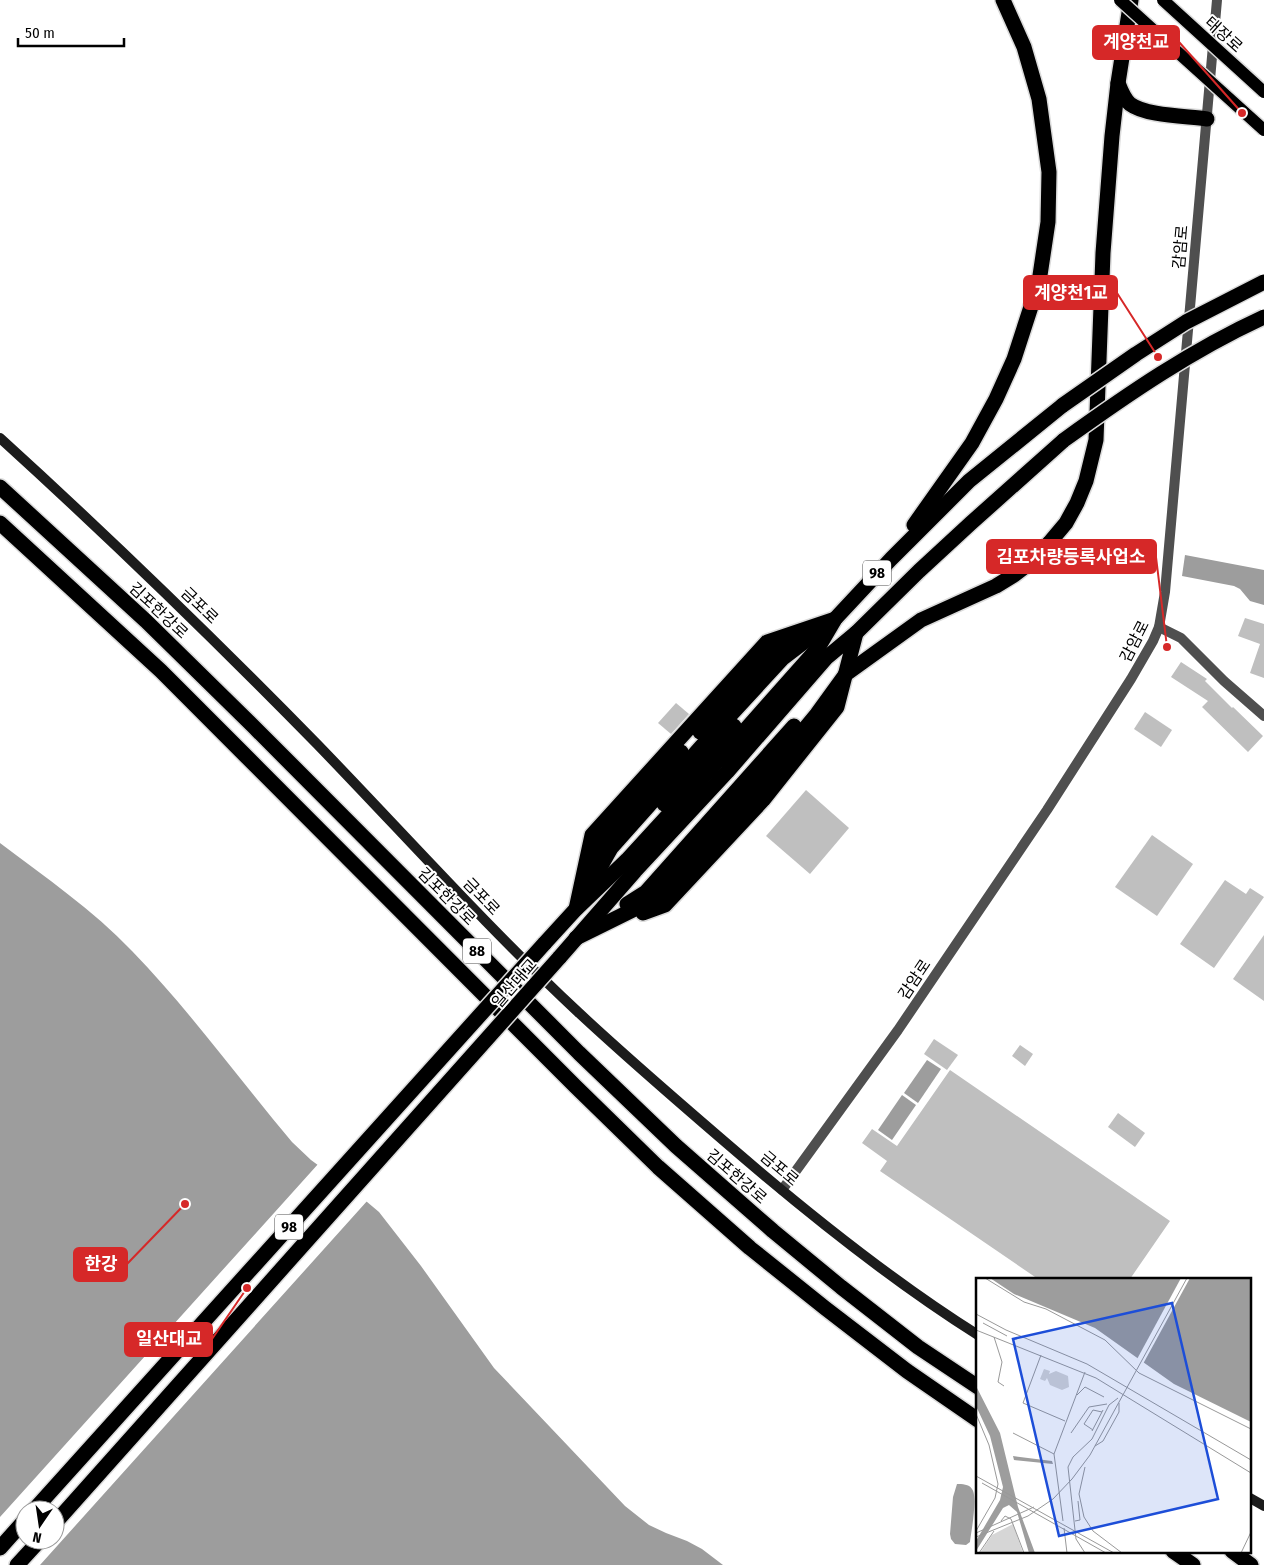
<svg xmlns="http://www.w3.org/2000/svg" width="1264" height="1565" font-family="'Fira Sans Condensed','Noto Sans KR',sans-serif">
  <rect width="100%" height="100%" fill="#fff"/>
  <g fill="#9d9d9d" fill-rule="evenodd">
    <path d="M1185 555 1264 570V605L1250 601 1240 589 1234 586 1182 576Z"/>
    <path d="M0 843C45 877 93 910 132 951 190 1011 239 1079 292 1142L311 1160 360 1196 379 1212 421 1266 494 1368 625 1506 649 1525 666 1533 687 1541 702 1549 723 1565H0ZM25 1510H55V1540H25Z"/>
    <path d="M927 1060 941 1069 918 1103 904 1093Z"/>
    <path d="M902 1095 916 1105 892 1140 878 1130Z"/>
    <path d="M957 1484C962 1484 969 1484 972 1489 978 1496 971 1533 970 1542L966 1545 955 1544 951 1539 950 1534 953 1497Z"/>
  </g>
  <path fill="#fff" fill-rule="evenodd" d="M319 1163 368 1200 40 1565H0V1517ZM25 1510H55V1540H25Z"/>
  <g fill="#bfbfbf">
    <path d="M1245 618 1264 624V678L1250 673 1260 644 1238 636Z"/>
    <path d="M1181 662 1207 679 1205 681 1232 708 1233 707 1263 736 1248 752 1202 707 1208 701 1171 677Z"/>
    <path d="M676 703 689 714 671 734 658 723Z"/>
    <path d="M1145 712 1172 730 1161 747 1134 729Z"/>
    <path d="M806 790 849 828 810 874 766 836Z"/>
    <path d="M1152 835 1193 864 1157 916 1115 887Z"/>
    <path d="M1225 880 1246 894 1250 888 1264 897 1214 968 1180 944Z"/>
    <path d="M1264 935V1001L1233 979Z"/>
    <path d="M934 1039 958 1055 947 1070 924 1054Z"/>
    <path d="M1020 1045 1033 1054 1025 1066 1012 1056Z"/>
    <path d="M950 1070 1170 1221 1130 1279H1038L880 1171 887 1161 862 1143 872 1129 897 1146Z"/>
    <path d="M1118 1113 1145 1133 1135 1147 1108 1127Z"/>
  </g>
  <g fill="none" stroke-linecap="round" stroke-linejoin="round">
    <g stroke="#dbdbdb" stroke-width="18">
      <g id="highway">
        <path d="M1118 83C1121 91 1124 99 1130 104 1146 116 1186 116 1207 119"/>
        <path d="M0 487 146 621 254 727 579 1053 676 1146 773 1231 841 1287 918 1347 978 1387"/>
        <path d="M0 523 161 671 575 1086 658 1167 750 1248 825 1308 907 1371 978 1420"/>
        <path d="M914 525 972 443 996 399 1014 359 1039 282 1048 222 1049 172 1039 99 1024 47 1003 0"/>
        <path d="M700 732 774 651 793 639"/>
        <path d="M664 804 734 726"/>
        <path d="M596 859 604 840 681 752"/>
        <path d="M585 894 611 848 701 747 783 658 825 626"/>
        <path d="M627 904 646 892 794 726"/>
        <path d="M576 909 592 835 767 642 835 619"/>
        <path d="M643 913 665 905 763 800 837 707 856 633"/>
        <path d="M576 938 655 899 753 791 817 714 846 674 921 620 996 586 1014 575 1035 559 1050 542 1066 523 1077 503 1086 481 1096 440 1103 253 1112 136 1118 83 1131 0"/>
        <path d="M544 944 576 909 627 860 716 763 818 648 835 619 891 559 969 481 1063 405"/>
        <path d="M559 958 635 871 727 772 826 658 856 633 919 571 971 523 1064 440"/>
        <path d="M0 1548 25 1520"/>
        <path d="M1173 1551 1193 1565"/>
        <path d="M1232 1551 1251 1565"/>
        <path d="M17 1565 40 1540"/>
      </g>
    </g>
    <g stroke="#4f4f4f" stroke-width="10">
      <path d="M1159 627 1181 638 1224 681 1264 716"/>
      <path d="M782 1190 898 1030 1047 810 1131 679 1153 641 1159 627 1165 592 1217 0"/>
    </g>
    <g stroke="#1c1c1c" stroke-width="10">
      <path d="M0 438C109 537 214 639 317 744 404 834 487 927 578 1012 637 1067 698 1119 759 1171 829 1230 900 1286 978 1335"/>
      <path d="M1250 1498 1264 1506"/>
    </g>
    <use href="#highway" stroke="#000" stroke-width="15"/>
    <g stroke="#dbdbdb" stroke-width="15" stroke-linecap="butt">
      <g id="primary-bridge">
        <path d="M1120 0 1264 130"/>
        <path d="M1163 0 1264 92"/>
      </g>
    </g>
    <g stroke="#dbdbdb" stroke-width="18" stroke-linecap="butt">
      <g id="highway-bridge">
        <path d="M1063 405 1136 354 1186 322 1264 282"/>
        <path d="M1064 440C1128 394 1192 350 1264 317"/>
        <path d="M34 1510 544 944"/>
        <path d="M55 1523 559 958"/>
      </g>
    </g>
    <use href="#primary-bridge" stroke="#000" stroke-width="12"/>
    <use href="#highway-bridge" stroke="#000" stroke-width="15"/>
  </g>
  <g text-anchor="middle" stroke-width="4" stroke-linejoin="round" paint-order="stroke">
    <g fill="#fff" stroke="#4c4c4c" stroke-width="1">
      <rect x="863" y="560.5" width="28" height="25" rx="4"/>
      <rect x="463" y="938.5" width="28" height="25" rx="4"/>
      <rect x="275" y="1214.5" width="28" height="25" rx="4"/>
    </g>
    <g font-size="15" font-weight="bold" fill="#000">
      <text x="877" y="578">98</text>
      <text x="477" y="956">88</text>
      <text x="289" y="1232">98</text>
    </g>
    <g font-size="16" fill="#000" stroke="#fff">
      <text transform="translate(1224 34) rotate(42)" y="6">태장로</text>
      <text transform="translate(1180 247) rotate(-85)" y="6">감암로</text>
      <text transform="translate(200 605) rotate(44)" y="6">금포로</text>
      <text transform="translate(159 610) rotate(43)" y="6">김포한강로</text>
      <text transform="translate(1134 641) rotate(-63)" y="6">감암로</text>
      <text transform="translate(447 896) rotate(45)" y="6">김포한강로</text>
      <text transform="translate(482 896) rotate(46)" y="6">금포로</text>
      <text transform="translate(914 979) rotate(-56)" y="6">감암로</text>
      <text transform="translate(514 983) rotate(-49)" y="6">일산대교</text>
      <text transform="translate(780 1168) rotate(40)" y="6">금포로</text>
      <text transform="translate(737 1176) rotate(41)" y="6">김포한강로</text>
    </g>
  </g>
  <g transform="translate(976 1278)">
    <rect width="275" height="275" fill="#fff"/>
    <path d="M68 91 74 93 73 96 80 93 92 98 93 109 86 112 74 107 71 100 69 103 64 101ZM37 246 47 275H4L16 257Z" fill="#d6d6d6"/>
    <path d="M14 0H275V144L198 106 119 50 38 16ZM0 108 24 155 42 229 59 275H53L41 234 33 227 27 230 0 273V263L24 222 27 209 14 158 0 128ZM37 178 76 183 77 186 38 182Z" fill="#9d9d9d"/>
    <path d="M205 0H214L167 86 160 83Z" fill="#fff"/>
    <path fill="none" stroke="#999" stroke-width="1" d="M9 0 48 24 70 31 129 62 163 95 275 151M0 36 30 52 111 86 275 182M7 45 31 58M0 52 120 100 275 195M18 59 26 84 22 104 28 108M65 77 47 125 89 143M101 117 109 109 128 119M0 136 13 167 22 206 19 220 0 253M117 152 108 146 117 132 126 134M116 153 127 132M37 155 78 176M95 155 113 129 131 126M119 168 127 163 143 134V125M109 189 103 216 108 239 117 253 146 275M0 198 138 275M6 205 130 275M25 243 29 238 35 241 48 275M87 243 78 176 109 94M99 243 104 242 102 223M88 250 91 275M0 255 58 229M0 259 52 238 77 221 96 201 114 177 211 0M3 275 18 253M109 275 100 261 92 189 97 179 116 161 133 127 142 120M265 275 275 254"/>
    <path fill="#1d4ed8" fill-opacity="0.15" stroke="#1d4ed8" stroke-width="2.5" d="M196 25 242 221 83 258 37 61Z"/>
    <rect width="275" height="275" fill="none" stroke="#000" stroke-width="2.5"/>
  </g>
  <path fill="none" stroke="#d62828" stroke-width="2" d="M1242 113L1179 42M1158 357L1117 293M1167 647L1156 557M185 1204L127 1264M247 1288L212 1339"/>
  <g fill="#d62828" stroke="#fff" stroke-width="2">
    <circle cx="1242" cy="113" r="5"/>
    <circle cx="1158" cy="357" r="5"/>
    <circle cx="1167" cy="647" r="5"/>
    <circle cx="185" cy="1204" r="5"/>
    <circle cx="247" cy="1288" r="5"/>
  </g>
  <g fill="#d62828" stroke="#d62828" stroke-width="2">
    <rect x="1093" y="26" width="86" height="33" rx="5"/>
    <rect x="1024" y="276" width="93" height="33" rx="5"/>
    <rect x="987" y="540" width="169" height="33" rx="5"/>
    <rect x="74" y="1248" width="53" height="33" rx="5"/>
    <rect x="125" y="1323" width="87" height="33" rx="5"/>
  </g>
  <g font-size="18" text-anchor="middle" font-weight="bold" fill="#fff">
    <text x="1136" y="48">계양천교</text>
    <text x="1071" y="299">계양천1교</text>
    <text x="1071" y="563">김포차량등록사업소</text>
    <text x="101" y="1270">한강</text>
    <text x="169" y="1345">일산대교</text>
  </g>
  <g transform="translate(40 1525) rotate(193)"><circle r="24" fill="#ffffff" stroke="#999999"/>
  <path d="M0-4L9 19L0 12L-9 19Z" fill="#000000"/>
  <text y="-8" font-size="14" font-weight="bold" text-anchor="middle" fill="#000000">N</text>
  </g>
  <path d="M18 38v8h106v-8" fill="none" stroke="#000000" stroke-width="2.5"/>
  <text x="25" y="38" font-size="15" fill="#000000" stroke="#ffffff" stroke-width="4" paint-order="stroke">50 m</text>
</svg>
